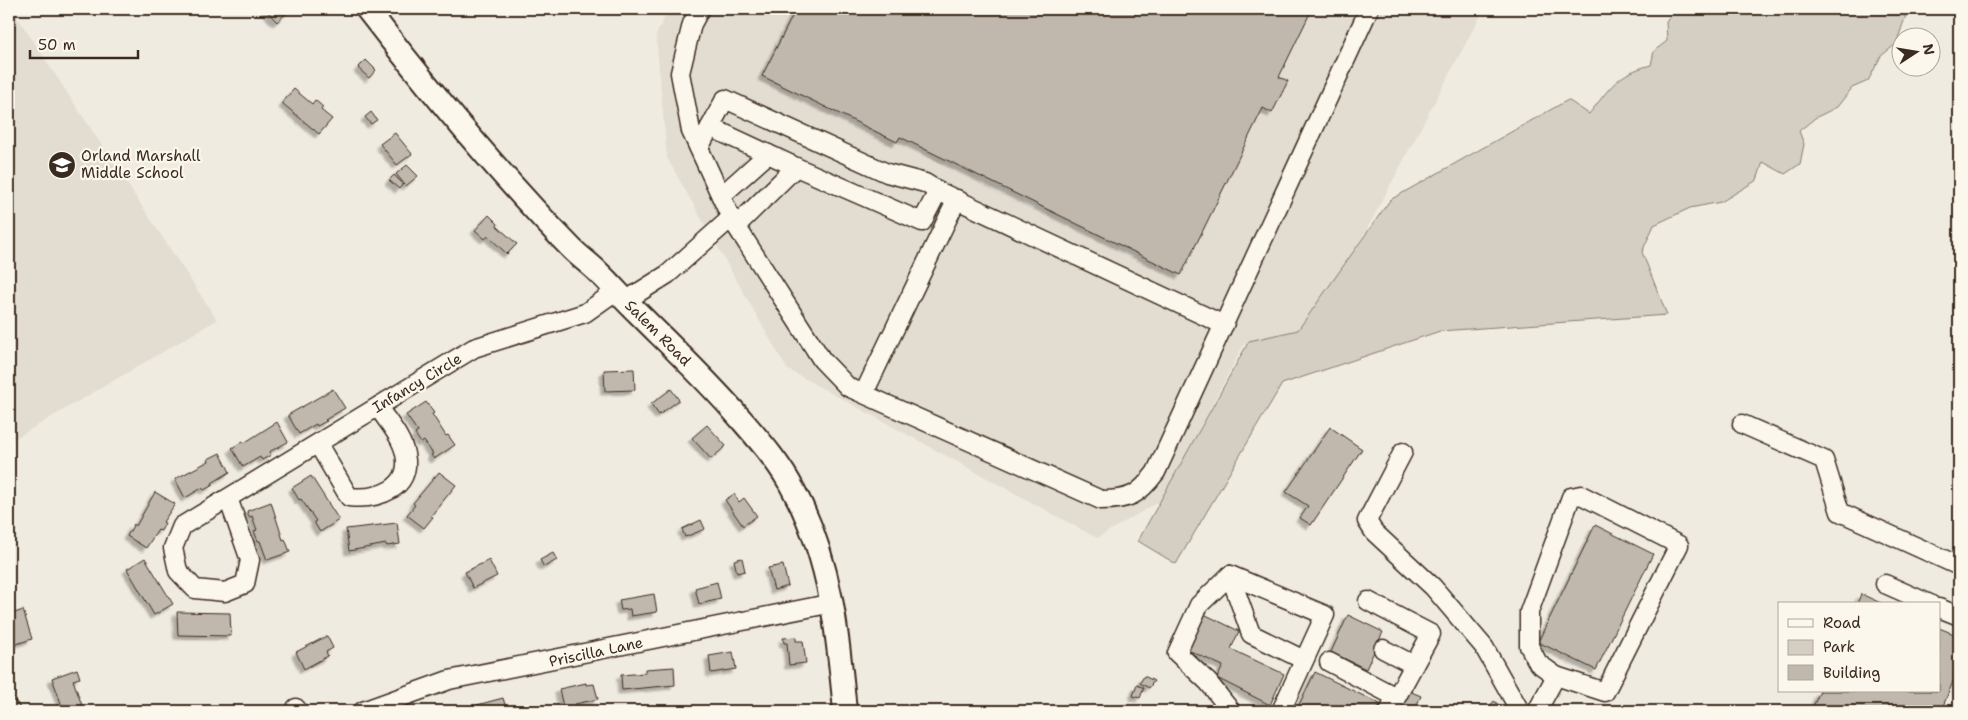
<svg xmlns="http://www.w3.org/2000/svg" width="1968" height="720" font-family="'Shantell Sans',sans-serif">
  <defs>
    <filter id="shadow"><feDropShadow dx="-4" dy="4" stdDeviation="1" flood-color="#0004"/></filter>
  </defs>
  <rect width="100%" height="100%" fill="#f0ebe0"/>
  <filter id="ink" filterUnits="userSpaceOnUse"><feTurbulence type="fractalNoise" baseFrequency=".02" numOctaves="2"/><feDisplacementMap in="SourceGraphic" scale="10" xChannelSelector="R" yChannelSelector="G"/><feConvolveMatrix kernelMatrix="1 2 1 2 8 2 1 2 1" color-interpolation-filters="sRGB"/></filter>
  <g filter="url(#ink)">
    <g fill="#e2dcd1">
      <path d="M9 9H12L217 320 9 442Z"/>
      <path d="M669 9H1484L1299 357 1244 344 1162 500 1097 538 787 369 667 158 656 35Z"/>
    </g>
    <path fill="#d5cec3" stroke="#887c70" d="M1674 9H1887L1885 15H1906L1896 44 1881 56 1868 81 1852 88 1837 107 1815 118 1799 131 1804 144 1800 164 1785 174 1763 162 1757 180 1721 202 1690 208 1654 225 1642 252 1667 315 1440 331 1282 384 1176 564 1138 541 1249 341 1298 330 1390 200 1568 100 1589 114C1611 87 1616 74 1651 65L1654 51 1667 41 1666 22Z"/>
    <g fill="#c0b8ad" stroke="#3b2a1e" filter="url(#shadow)">
      <path d="M265 9H291L277 22Z"/>
      <path d="M796 9H1312L1279 77 1288 81 1272 113 1263 108 1181 275 900 137 897 142 762 76Z"/>
      <path d="M366 60 376 70 369 78 358 68Z"/>
      <path d="M294 89 312 104 315 100 323 107 321 110 332 119 319 134 282 103Z"/>
      <path d="M371 112 377 120 371 124 365 117Z"/>
      <path d="M395 133 412 154 397 165 380 144Z"/>
      <path d="M407 165 418 176 406 186 396 174Z"/>
      <path d="M394 175 403 184 399 189 389 180Z"/>
      <path d="M489 215 498 224 497 226 517 244 507 254 488 236 485 239 475 230Z"/>
      <path d="M634 369 635 390 605 391 604 370Z"/>
      <path d="M333 389 345 408 325 420 327 421 317 426 316 424 299 434 288 415Z"/>
      <path d="M671 389 679 400 659 415 651 404Z"/>
      <path d="M426 402 434 413 432 414 446 436 448 435 455 445 434 459 431 455 433 454 424 441 421 443 415 434 418 432 406 415Z"/>
      <path d="M277 422 288 442 269 452 271 455 262 460 260 457 243 467 232 448 243 441 244 443Z"/>
      <path d="M707 425 726 446 711 459 692 438Z"/>
      <path d="M1330 427 1362 449 1311 525 1300 518 1308 506 1286 492Z"/>
      <path d="M220 453 230 472 212 483 213 485 204 490 202 488 185 498 175 479 209 461 208 459Z"/>
      <path d="M439 472 456 485 431 516 433 517 424 528 407 515 415 505 413 503Z"/>
      <path d="M311 476 339 520 320 532 314 522 316 521 301 499 299 500 292 488Z"/>
      <path d="M155 492 175 504 163 522 165 523 161 531 158 530 146 548 127 536 134 524 136 526Z"/>
      <path d="M734 494 739 502 744 498 757 516 743 526 725 500Z"/>
      <path d="M271 502 283 540 285 539 290 552 267 560 260 541H258L254 531 257 530 252 516 249 517 247 511Z"/>
      <path d="M701 520 705 529 685 537 682 529Z"/>
      <path d="M397 523 400 544 387 546 386 544 349 551 346 529Z"/>
      <path d="M1595 525 1653 554 1596 670 1538 642Z"/>
      <path d="M553 553 557 560 544 567 540 560Z"/>
      <path d="M145 558 173 604 154 615 127 569Z"/>
      <path d="M742 558 745 571 737 573 734 560Z"/>
      <path d="M489 560 497 576 473 588 465 572Z"/>
      <path d="M783 565 788 586 774 590 768 568Z"/>
      <path d="M717 582 721 599 699 604 695 588Z"/>
      <path d="M654 594 657 612 631 616 630 609 621 610 619 600Z"/>
      <path d="M1861 594 1883 604H1857Z"/>
      <path d="M23 610 32 639 13 645 9 631V615Z"/>
      <path d="M177 612 230 613 231 636 178 635Z"/>
      <path d="M1204 614 1239 631 1231 649 1284 674 1270 705 1217 678 1223 666 1188 650Z"/>
      <path d="M1348 615 1383 632 1366 669 1331 652Z"/>
      <path d="M1939 628 1959 636V667L1941 711H1811L1820 691H1939Z"/>
      <path d="M327 636 333 648 326 652 328 656 304 669 296 652Z"/>
      <path d="M796 637V641H803L806 663 789 665 787 643H784L783 638Z"/>
      <path d="M733 652 736 669 711 673 709 656Z"/>
      <path d="M674 667 675 685 622 690 621 675 645 673V669Z"/>
      <path d="M77 669 80 678 73 680 84 711H67L65 705 62 706 52 678Z"/>
      <path d="M1315 672 1380 704 1377 711H1311L1299 705Z"/>
      <path d="M1144 676 1154 681 1149 688 1140 683Z"/>
      <path d="M586 683V685L594 684 598 699 575 704 576 711H564L559 689Z"/>
      <path d="M1137 685 1144 688 1140 698 1133 696Z"/>
      <path d="M1409 691 1421 696 1414 711H1405L1400 709Z"/>
      <path d="M503 698 507 711H479L477 705Z"/>
      <path d="M1494 701 1506 711H1498L1490 706Z"/>
      <path d="M1598 707 1604 709 1603 711H1596Z"/>
    </g>
    <g fill="none" stroke-linecap="round" stroke-linejoin="round">
      <g stroke="#3b2a1e" stroke-width="21">
        <g id="minor">
          <path d="M700 9 692 24 680 73 691 131 731 218"/>
          <path d="M710 127 796 167 922 222 938 191 1224 325"/>
          <path d="M699 148 725 99 887 173 925 183 938 191"/>
          <path d="M721 196 768 154"/>
          <path d="M736 226 796 167"/>
          <path d="M625 301 668 274 731 218 822 360 848 387 1101 500C1130 500 1139 495 1156 472L1369 9"/>
          <path d="M864 393 957 199"/>
          <path d="M1742 424 1824 460 1840 512 1959 566"/>
          <path d="M318 444 349 497C377 500 413 489 405 454 402 437 387 421 378 407"/>
          <path d="M1403 452 1367 521 1374 532 1433 587 1484 647 1520 711"/>
          <path d="M1581 495 1679 545 1605 692 1556 676 1538 663 1529 646V612L1571 497Z"/>
          <path d="M228 498 250 560 245 584 225 592 195 589 178 571 173 548 182 526 474 348 585 313 616 291"/>
          <path d="M1230 575 1251 634 1304 660"/>
          <path d="M1885 584 1930 604"/>
          <path d="M1368 601 1431 634 1389 711"/>
          <path d="M1939 608 1959 616"/>
          <path d="M1383 649 1414 665"/>
          <path d="M1329 662 1396 697"/>
          <path d="M296 708 298 711"/>
          <path d="M9 709 10 711"/>
          <path d="M363 711 449 680 833 603"/>
          <path d="M1231 711 1208 682 1177 653 1199 605 1230 575 1325 615 1281 711"/>
          <path d="M1537 711 1556 676"/>
        </g>
      </g>
      <g stroke="#3b2a1e" stroke-width="26">
        <path id="major" d="M367 9C431 92 498 173 572 249 580 257 590 264 598 272 612 285 624 300 638 313 672 347 707 380 739 417 759 440 780 463 794 491 831 560 838 635 845 711"/>
      </g>
      <use href="#minor" stroke="#fbf7ec" stroke-width="18"/>
      <use href="#major" stroke="#fbf7ec" stroke-width="22"/>
    </g>
  </g>
  <defs>
    <g id="school-disc" transform="scale(1.4375)"><circle r="9.5" fill="#3b2a1e" stroke="#fbf7ec"/><path d="M0-5L7-2L0 1L-7-2ZM-4 1L0 2.5L4 1V4Q0 6-4 4Z" fill="#fff"/></g>
  </defs>
  <g fill-rule="evenodd">
    <use href="#school-disc" x="62" y="165"/>
  </g>
  <g text-anchor="middle" stroke-width="4.5" stroke-linejoin="round" paint-order="stroke">
    <g font-size="15" fill="#3b2a1e" stroke="#fbf7ec" text-anchor="start">
      <text x="81" y="161">Orland Marshall<tspan x="81" dy="17">Middle School</tspan></text>
    </g>
    <g font-size="15" fill="#3b2a1e" stroke="#fbf7ec">
      <text transform="translate(658 333) rotate(45)" y="5">Salem Road</text>
      <text transform="translate(417 383) rotate(-31)" y="5">Infancy Circle</text>
      <text transform="translate(596 652) rotate(-12)" y="5">Priscilla Lane</text>
    </g>
  </g>
  <rect width="1968" height="720" fill="none" stroke="#fbf7ec" stroke-width="30"/>
  <rect x="15" y="15" width="1938" height="690" fill="none" stroke="#3b2a1e" stroke-width="2" filter="url(#ink)"/>
  <rect x="1778" y="602" width="162" height="90" fill="#fbf7ec" stroke="#aea59a"/>
  <rect x="1788" y="619" width="25" height="8" fill="#fbf7ec" stroke="#aea59a"/>
  <text x="1823" y="628" font-size="15" fill="#3b2a1e">Road</text>
  <rect x="1788" y="640" width="25" height="15" fill="#d5cec3" stroke="#aea59a"/>
  <text x="1823" y="652" font-size="15" fill="#3b2a1e">Park</text>
  <rect x="1788" y="665" width="25" height="15" fill="#c0b8ad" stroke="#aea59a"/>
  <text x="1823" y="678" font-size="15" fill="#3b2a1e">Building</text>
  <g transform="translate(1916 52) rotate(78)"><circle r="24" fill="#fbf7ec" stroke="#aea59a"/>
  <path d="M0-4L9 19L0 12L-9 19Z" fill="#3b2a1e"/>
  <text y="-8" font-size="14" font-weight="bold" text-anchor="middle" fill="#3b2a1e">N</text>
  </g>
  <path d="M30 50v8h108v-8" fill="none" stroke="#3b2a1e" stroke-width="2.5"/>
  <text x="38" y="50" font-size="15" fill="#3b2a1e" stroke="#fbf7ec" stroke-width="4" paint-order="stroke">50 m</text>
</svg>
